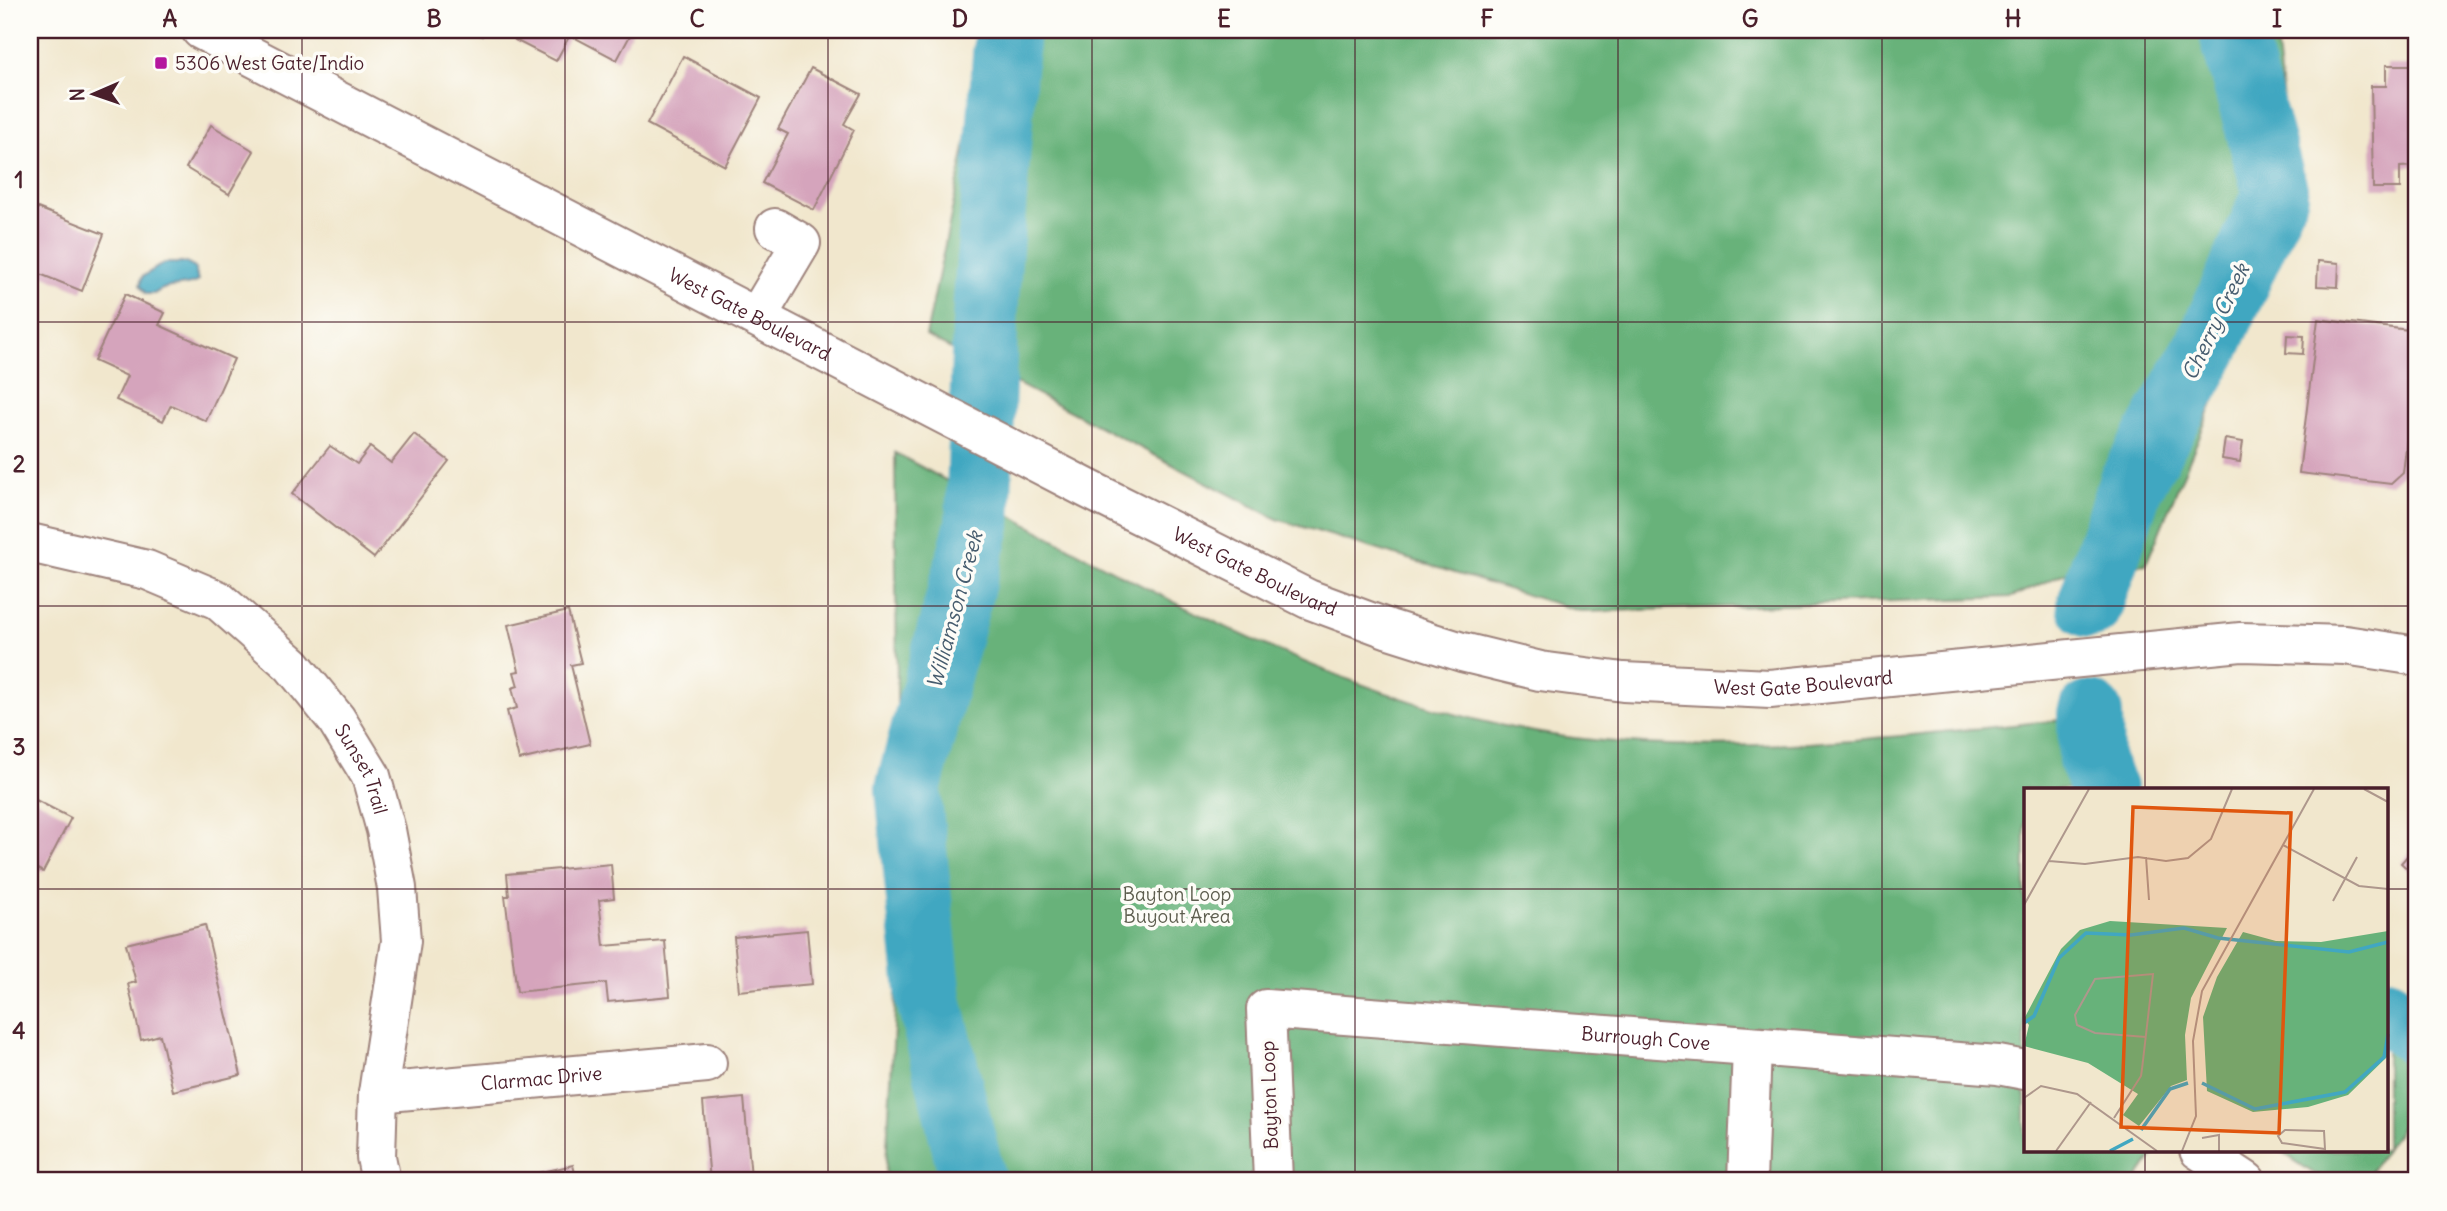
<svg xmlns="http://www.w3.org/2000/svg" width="2447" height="1211" font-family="Delius,sans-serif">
  <rect width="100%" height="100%" fill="#fdfcf7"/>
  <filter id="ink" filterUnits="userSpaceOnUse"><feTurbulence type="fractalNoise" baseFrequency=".0143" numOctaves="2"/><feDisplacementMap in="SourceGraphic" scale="14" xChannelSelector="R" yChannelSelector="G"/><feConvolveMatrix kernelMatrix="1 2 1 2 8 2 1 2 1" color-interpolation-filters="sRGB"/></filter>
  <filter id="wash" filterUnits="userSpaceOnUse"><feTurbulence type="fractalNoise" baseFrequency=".00686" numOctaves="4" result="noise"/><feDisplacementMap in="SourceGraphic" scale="28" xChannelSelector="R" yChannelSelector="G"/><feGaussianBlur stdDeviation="1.57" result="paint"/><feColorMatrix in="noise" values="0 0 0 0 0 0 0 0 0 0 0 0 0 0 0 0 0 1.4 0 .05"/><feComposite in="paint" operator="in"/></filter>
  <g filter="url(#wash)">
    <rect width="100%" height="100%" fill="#f1e7cd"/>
    <g fill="#67b27a" stroke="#586852" stroke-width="2">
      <path d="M980 30H2275L2295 207 2146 564 2065 573 2012 597 1583 612 1277 519 926 336 980 75Z"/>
      <path d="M895 453C1105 564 1336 709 1574 738 1740 758 1906 735 2071 719L2073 789H2025V1150H2157L2136 1181H885L899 942Z"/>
      <path d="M2386 1037 2417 1059V1103L2386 1149Z"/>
      <path d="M2279 1150H2385L2364 1181H2325Z"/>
    </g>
    <path fill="#41a7c1" stroke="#466376" stroke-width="2" d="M164 263H186L195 268 198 281C183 290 168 282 154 294H146L140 285 142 277Z"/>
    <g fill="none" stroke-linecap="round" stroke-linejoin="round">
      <g stroke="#41a7c1" stroke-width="66">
        <path d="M2090 605 2131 483 2207 348 2276 194 2231 30"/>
        <path d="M2090 714 2091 760 2104 789"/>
        <path d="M2386 1011 2417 1033"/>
        <path d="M973 1181 929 1000 908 789 978 525 986 300 1007 30"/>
      </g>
    </g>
    <g id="blocks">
      <g fill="#d5a4bc">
        <path d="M469 30H485L482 36Z"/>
        <path d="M520 30H633L617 60 570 35 556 61 515 40Z"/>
        <path d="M683 56 761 98 725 166 647 124Z"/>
        <path d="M2386 65H2417V166L2400 167V188H2373L2371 86H2386Z"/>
        <path d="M811 68 861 94 844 124 854 130 814 210 762 183 788 134 778 129Z"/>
        <path d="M211 125 254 151 229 194 186 168Z"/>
        <path d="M30 205 104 234 82 291 30 270Z"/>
        <path d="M2318 261 2339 263 2338 287 2317 286Z"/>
        <path d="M125 294 165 313 159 325 234 359 206 421 171 405 163 421 116 400 127 376 94 361Z"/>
        <path d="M2318 319 2417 331V356L2403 473 2391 484 2299 473Z"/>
        <path d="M2287 335 2304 336 2303 354 2286 353Z"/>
        <path d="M414 434 449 461 374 558 292 494 330 446 357 464 370 447 391 463Z"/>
        <path d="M2225 439 2243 442 2240 462 2222 459Z"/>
        <path d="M568 611 581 663 571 665 590 744 519 760 507 711 517 708 512 688 518 686 514 672 519 671 508 625Z"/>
        <path d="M30 797 71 818 43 872 30 865Z"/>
        <path d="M2417 845V878L2401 863Z"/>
        <path d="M611 864 614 898 599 900 604 946 665 941 670 996 608 1002 606 983 517 992 505 896H509L507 874Z"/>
        <path d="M205 925 241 1075 173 1091 160 1035 141 1040 128 984 136 982 126 944Z"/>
        <path d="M807 930 812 984 739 991 734 937Z"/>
        <path d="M744 1098 751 1177 710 1181 703 1102Z"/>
        <path d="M573 1165 577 1181H522L521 1177Z"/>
      </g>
    </g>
  </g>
  <g filter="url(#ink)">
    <use href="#blocks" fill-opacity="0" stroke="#9e837c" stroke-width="2"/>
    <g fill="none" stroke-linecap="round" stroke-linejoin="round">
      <g stroke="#9e837c" stroke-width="42">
        <g id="minor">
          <path d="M757 317 801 243 775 228"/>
          <path id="s1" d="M30 543 147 570 218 600 292 665 336 719 371 776 386 830 397 888 401 941 378 1093 376 1157 381 1181"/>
          <path id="s2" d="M378 1093 707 1063"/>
          <path d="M2199 1150 2246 1181"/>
          <path id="s3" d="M1273 1181 1266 1009 1998 1065 2025 1070"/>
          <path d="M1747 1181 1752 1048"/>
        </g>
      </g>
      <g stroke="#9e837c" stroke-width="42">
        <g id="major">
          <path id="s4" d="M201 30 1088 489 1308 599 1389 629 1462 652 1540 671 1623 682 1770 689 2241 642 2345 645 2417 656"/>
        </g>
      </g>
      <use href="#minor" stroke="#fff" stroke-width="38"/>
      <use href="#major" stroke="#fff" stroke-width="38"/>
    </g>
  </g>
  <path fill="none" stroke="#4a1f2b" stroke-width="2" stroke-opacity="0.55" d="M302 30V1181M565 30V1181M828 30V1181M1092 30V1181M1355 30V1181M1618 30V1181M1882 30V1181M2145 30V789M30 322H2417M30 606H2417M30 889H2025M2386 889H2417M2145 1150V1181"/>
  <rect fill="#b5179e" stroke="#fdfcf7" stroke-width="2.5" x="154" y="56" width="14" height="14" rx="3.5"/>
  <g text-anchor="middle" stroke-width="7" stroke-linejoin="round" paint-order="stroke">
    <g font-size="19" fill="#4a1f2b" stroke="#fdfcf7" text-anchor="start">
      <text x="175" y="70">5306 West Gate/Indio</text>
    </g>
    <g font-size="19" fill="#4a1f2b" stroke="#fdfcf7">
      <text dy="7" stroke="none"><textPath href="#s4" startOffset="618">West Gate Boulevard</textPath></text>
      <text dy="7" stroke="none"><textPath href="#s4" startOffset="1185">West Gate Boulevard</textPath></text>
      <text dy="7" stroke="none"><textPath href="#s4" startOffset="1752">West Gate Boulevard</textPath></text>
      <text dy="7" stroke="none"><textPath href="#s1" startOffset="422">Sunset Trail</textPath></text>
      <text dy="7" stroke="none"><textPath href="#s3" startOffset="553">Burrough Cove</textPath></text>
      <text dy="7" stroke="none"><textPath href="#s2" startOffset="164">Clarmac Drive</textPath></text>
      <text transform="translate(1269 1095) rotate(-92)" y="7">Bayton Loop</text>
    </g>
    <g font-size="19" fill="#5d5d4e" stroke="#fdfcf7">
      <text x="1177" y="901">Bayton Loop<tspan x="1177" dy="22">Buyout Area</tspan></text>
    </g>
    <g font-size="21" font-style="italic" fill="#465c6e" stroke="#fdfcf7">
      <text transform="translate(2216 322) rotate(-64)" y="7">Cherry Creek</text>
      <text transform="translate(955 610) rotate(-75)" y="7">Williamson Creek</text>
    </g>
  </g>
  <g transform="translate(2024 788)">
    <rect width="364" height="364" fill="#f1e7cd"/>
    <path d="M86 133 203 140 167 210 161 247 163 292 147 298 115 338 99 327 114 306 64 275 0 258 5 237 0 231 37 161 56 142ZM364 143V268L324 307 284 319 229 324 183 303 179 229 193 189 219 144 252 153 297 154Z" fill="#67b27a"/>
    <path fill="none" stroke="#41a7c1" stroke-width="3.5" d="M0 235 10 228 35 170 62 145 107 147 160 140 194 150 325 164 364 154M178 295 231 321 321 304 360 269 364 246M117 342 146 301 164 295M86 363 109 351"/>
    <path fill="none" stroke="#ae978c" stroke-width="2" d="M340 1 364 14M259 57 335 98 364 101M122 69 125 112M25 73 61 76 114 69 142 73 164 70 187 51 208 1M309 113 333 69M0 117 65 1M0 310 17 298 53 306 133 363M90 330 117 288 118 281 129 186 71 191 51 227 53 237 71 245 122 249M261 342 300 343 301 361 258 355 254 348ZM178 350 195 347V363M32 363 67 314M158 363 172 328 169 253 178 203 290 1"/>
    <path fill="#e0560e" fill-opacity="0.15" stroke="#e0560e" stroke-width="3.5" d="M109 19 267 25 255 345 97 339Z"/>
    <rect width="364" height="364" fill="none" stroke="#4a1f2b" stroke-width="3.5"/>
  </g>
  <rect width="2447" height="1211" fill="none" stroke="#fdfcf7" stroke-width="77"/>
  <g transform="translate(94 94) rotate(268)" stroke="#fdfcf7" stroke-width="5" paint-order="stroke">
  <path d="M0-5L12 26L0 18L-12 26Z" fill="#4a1f2b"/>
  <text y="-10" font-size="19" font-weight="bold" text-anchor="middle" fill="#4a1f2b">N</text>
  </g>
  <rect x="38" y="38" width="2370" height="1134" fill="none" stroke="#4a1f2b" stroke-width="2.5"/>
  <g font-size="23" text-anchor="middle" font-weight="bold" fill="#4a1f2b">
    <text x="170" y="27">A</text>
    <text x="434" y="27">B</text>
    <text x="697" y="27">C</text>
    <text x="960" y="27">D</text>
    <text x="1224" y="27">E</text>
    <text x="1487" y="27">F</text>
    <text x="1750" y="27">G</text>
    <text x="2013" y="27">H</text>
    <text x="2277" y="27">I</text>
    <text x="19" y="188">1</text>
    <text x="19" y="472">2</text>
    <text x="19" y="755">3</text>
    <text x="19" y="1039">4</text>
  </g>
</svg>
